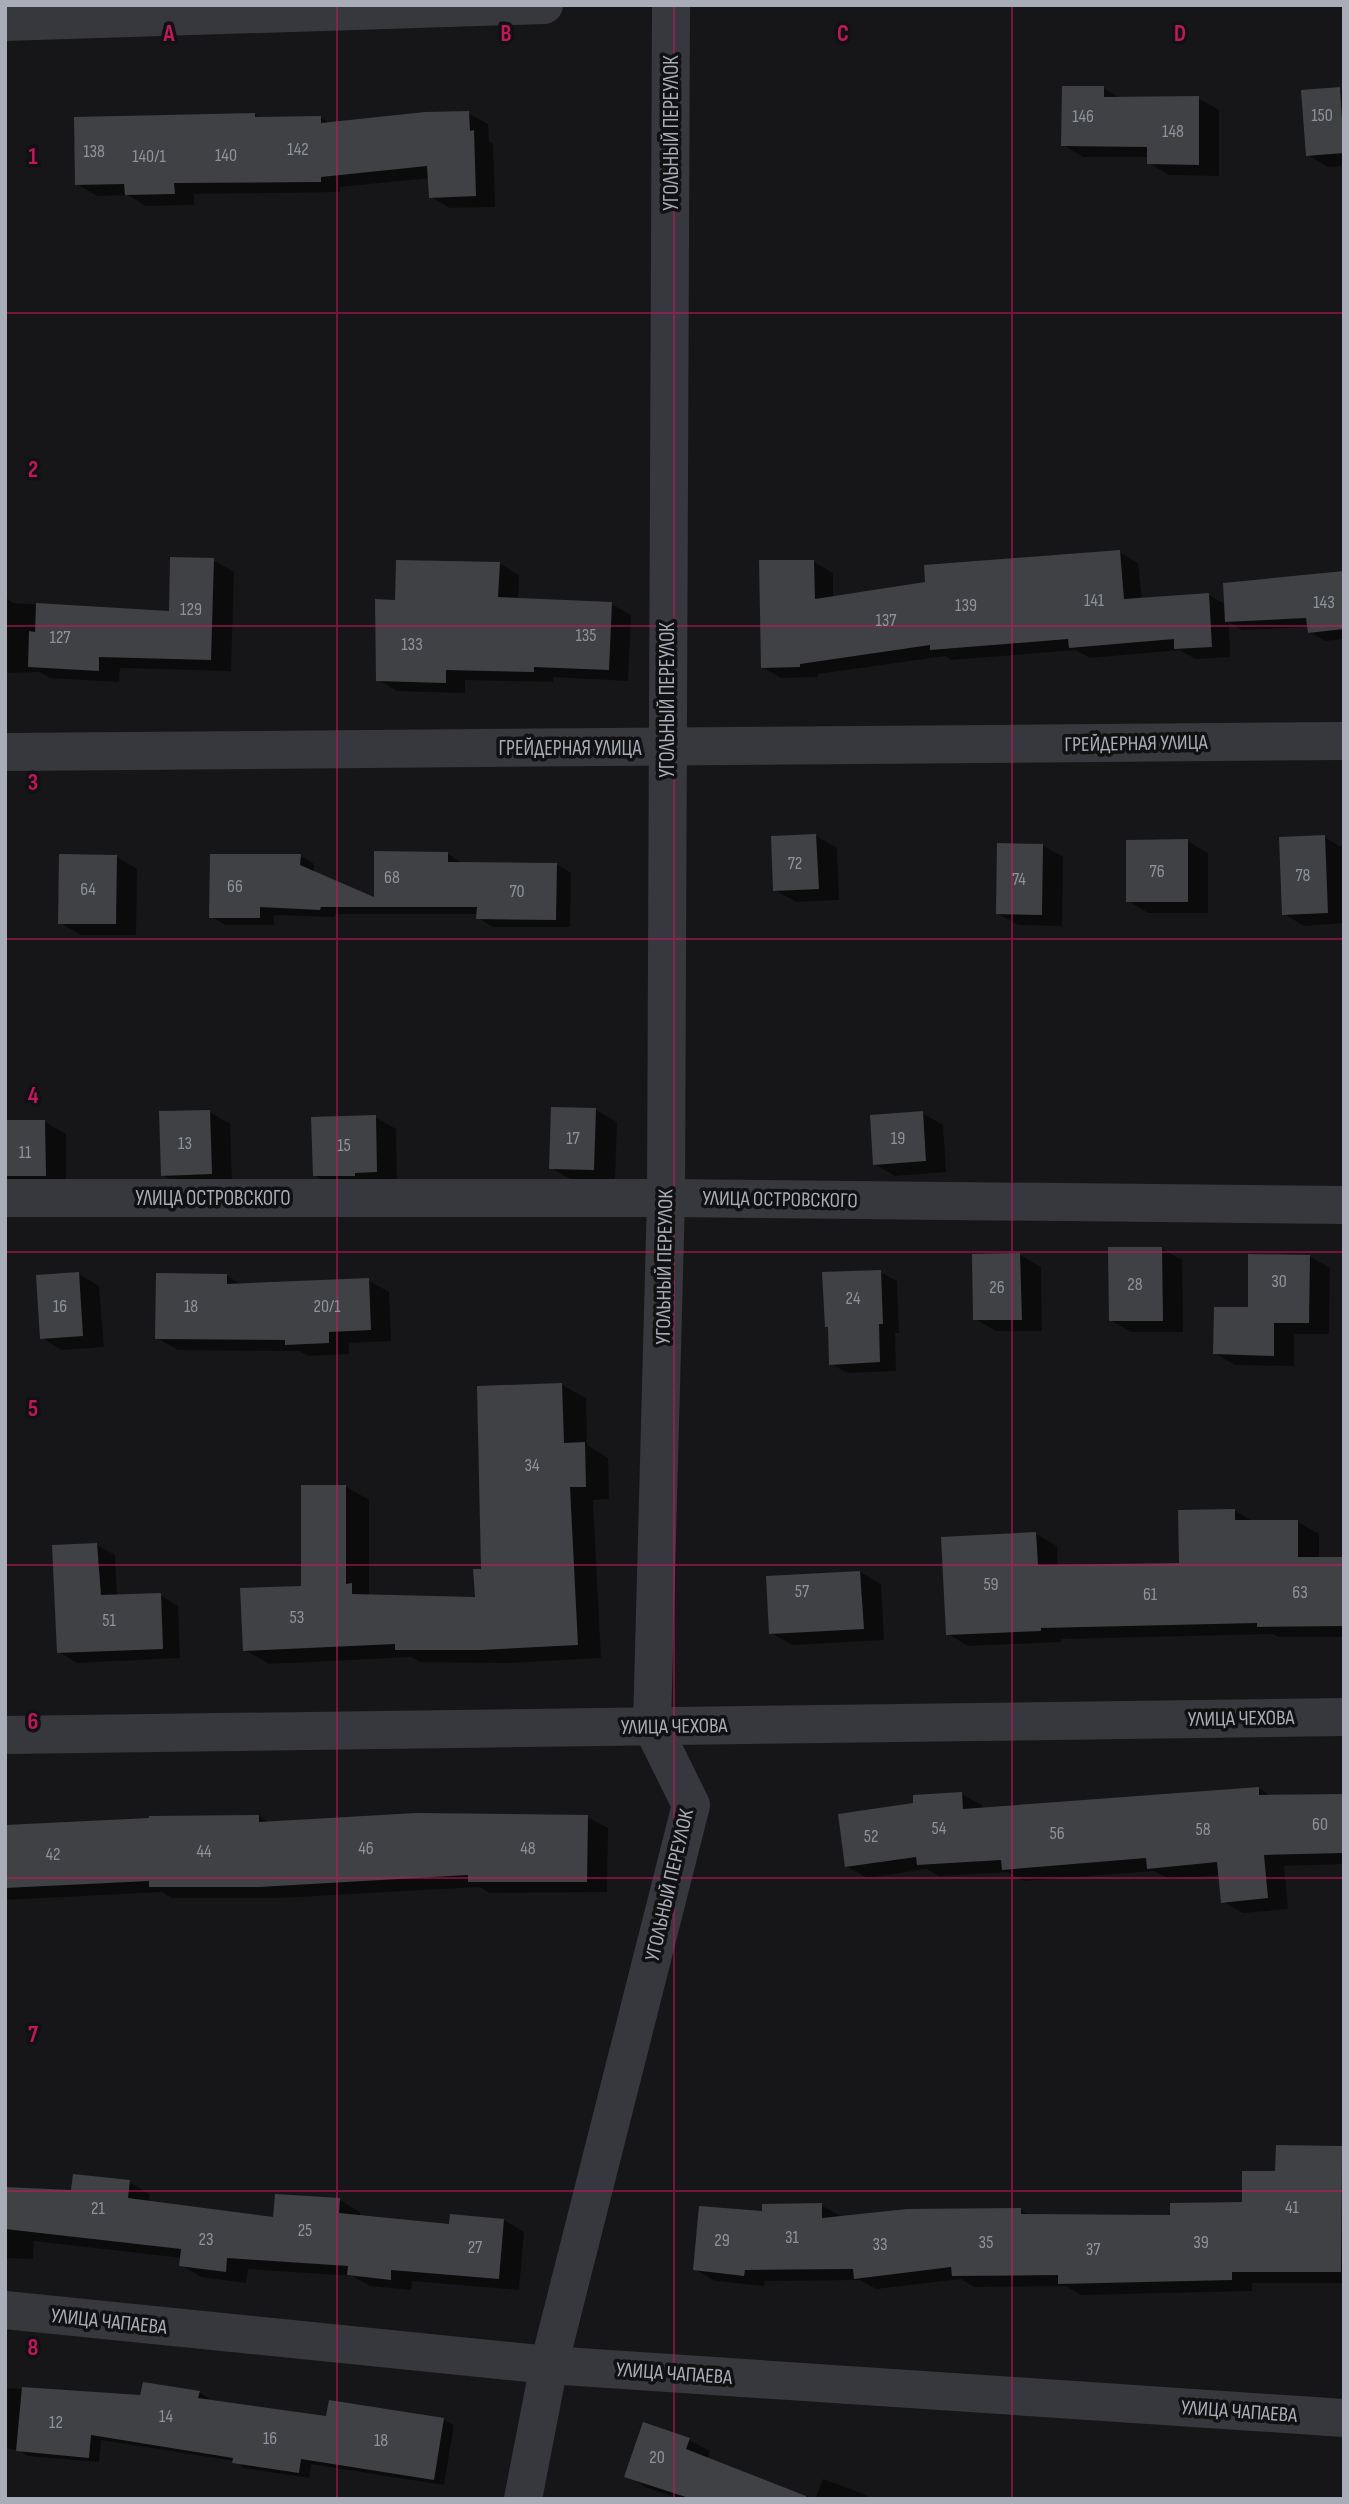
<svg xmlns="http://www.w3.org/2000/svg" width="1349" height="2504" font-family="'Sofia Sans Condensed',sans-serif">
  <rect width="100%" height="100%" fill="#161618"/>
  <g fill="#0007">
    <path d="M1103 88 1122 99 1198 98 1219 110V176L1169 175 1149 163V157H1083L1063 145Z"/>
    <path d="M1339 89 1344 92V166L1328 167 1308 155Z"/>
    <path d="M468 113 488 124 489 141 493 144 495 207 450 208 431 197 430 178 340 187V192L194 194V205L146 206 128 195 97 196 77 184 254 115 260 118H321L332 124Z"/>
    <path d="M1119 552 1138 563 1142 600 1209 595 1226 605 1344 573V639L1325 641 1309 632V627L1242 630 1229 622 1230 657 1195 659 1180 650 1090 658 1076 650 951 660 945 656 818 674V677L781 678 762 667 814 562 833 573V598Z"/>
    <path d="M213 560 234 572 231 671 120 668 119 682 50 678 40 672 5 673V597L13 603 170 613Z"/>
    <path d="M499 563 519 575 518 600 611 604 631 615 628 681 553 677V682L465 680V693L397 691 378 680Z"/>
    <path d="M816 836 837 848 839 900 796 902 775 890Z"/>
    <path d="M1325 837 1339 846 1344 845V923L1304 926 1284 914Z"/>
    <path d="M1187 841 1208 853V913H1148L1128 901Z"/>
    <path d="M1042 845 1063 857 1062 926 1018 925 997 913Z"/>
    <path d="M448 854 462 863 557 864 571 873 570 927H493L478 918V914H335L334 917 274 915V925H226L211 917 300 855 314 864V873L376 900Z"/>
    <path d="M117 857 137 869 136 935H81L60 923Z"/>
    <path d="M553 1108 596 1110 617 1122 615 1181 572 1180 551 1168Z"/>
    <path d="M210 1112 230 1124 232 1185 183 1187 163 1175Z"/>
    <path d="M922 1113 943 1125 946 1172 895 1176 874 1164Z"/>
    <path d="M375 1117 396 1129 397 1183 335 1187 314 1175Z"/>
    <path d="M5 1122H45L66 1134V1187L5 1194Z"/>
    <path d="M1161 1248 1182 1260 1183 1332H1131L1110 1320Z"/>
    <path d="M1020 1255 1041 1267 1042 1331H996L975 1319Z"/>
    <path d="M1309 1256 1330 1268 1329 1334H1294V1366L1235 1365 1214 1353 1250 1309Z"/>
    <path d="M880 1272 897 1281 899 1333H895L896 1371 847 1373 831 1364Z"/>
    <path d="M79 1274 99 1286 104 1347 62 1350 42 1338Z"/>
    <path d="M227 1276 243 1285 368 1280 389 1292 391 1341 349 1343V1354L308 1356 299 1351 178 1350 157 1338Z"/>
    <path d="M562 1385 586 1398 587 1445 608 1458 609 1499 593 1500 601 1658 506 1663 420 1662 411 1657 269 1664 245 1650 303 1587 345 1486 369 1500V1596L477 1599 482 1570Z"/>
    <path d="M1235 1511 1254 1522H1298L1319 1534V1559H1344V1637H1279L1273 1634 1061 1639V1642L968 1646 948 1634 1036 1534 1057 1546 1058 1567 1181 1564Z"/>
    <path d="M97 1545 115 1555 117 1596 160 1595 178 1606 180 1658 77 1663 59 1652Z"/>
    <path d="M860 1572 881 1584 884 1640 792 1645 771 1633Z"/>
    <path d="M1258 1788 1273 1797 1344 1795V1864L1284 1866 1288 1909 1243 1913 1222 1901 1220 1875 1169 1879 1154 1871 1024 1881 1008 1872 939 1876 927 1869 867 1878 846 1866 915 1805 961 1794 982 1805V1809Z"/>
    <path d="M259 1816 270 1823 587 1817 608 1828 607 1892 490 1893 479 1887 281 1898H172L162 1892 5 1900V1825L151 1820V1817Z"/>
    <path d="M1342 2147 1344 2149V2283H1252V2291L1081 2295 1066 2286 974 2287 961 2279 876 2289 860 2280 765 2281 764 2286 715 2281 695 2269 764 2213 821 2205 842 2217 1020 2210 1030 2215 1172 2216 1243 2203 1277 2173Z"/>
    <path d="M129 2182 150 2194 149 2202 275 2219 340 2200 360 2212V2217L451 2226 504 2220 524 2232 519 2290 412 2281 411 2290 370 2286 352 2276 248 2269 246 2283 201 2277 181 2265 182 2258 34 2241 33 2259 5 2258V2189L73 2192Z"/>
    <path d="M5 2388 142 2396 199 2392 209 2398 208 2401 327 2418 444 2420 454 2425 444 2485 311 2464 309 2478 244 2468 234 2461 101 2440 99 2462 28 2456 18 2450 5 2448Z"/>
    <path d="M689 2440 710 2451 707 2459 807 2499H681L647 2488 627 2476Z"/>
    <path d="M823 2479 864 2494 872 2499H815Z"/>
  </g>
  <g fill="#404145">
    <path d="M1062 86H1104V97L1199 96V165L1147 164V147L1061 146Z"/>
    <path d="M1340 87 1344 153 1306 156 1301 90Z"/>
    <path d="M469 111 470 131 474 130 476 196 429 198 427 166 321 177V182L174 183 175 194 125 195 124 184 75 185 74 117 255 113V117L321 116V123L425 112Z"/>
    <path d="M1120 550 1124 599 1209 593 1212 647 1174 649V639L1069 648 1068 639 930 650V645L800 664V667L761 668 759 560H814L815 599 925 582 924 565Z"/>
    <path d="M170 557 214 558 211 660 99 657V671L28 667 29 631 35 632 36 603 169 611Z"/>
    <path d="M396 560 500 562 498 597 612 602 609 670 534 667V672L446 670V683L376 681 375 599 395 600Z"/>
    <path d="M1344 571V629L1308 633 1306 618 1225 622 1223 583Z"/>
    <path d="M816 834 819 889 773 891 771 836Z"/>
    <path d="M1325 835 1328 913 1282 915 1279 837Z"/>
    <path d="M1188 839V902H1126V840Z"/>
    <path d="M997 843 1043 844 1042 915 996 914Z"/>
    <path d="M374 851 448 852V862L557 863 556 920 476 919 477 907H321L320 910 260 907V918H209L210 854H301L300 865 374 897Z"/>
    <path d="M59 854 117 855 116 924H58Z"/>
    <path d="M551 1107 596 1108 594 1170 549 1169Z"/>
    <path d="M210 1110 212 1174 161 1176 159 1111Z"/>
    <path d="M923 1111 926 1161 873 1165 870 1115Z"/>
    <path d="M376 1115 377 1172 355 1173V1176H313L311 1117Z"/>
    <path d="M5 1120H45L46 1176H5Z"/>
    <path d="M1108 1247H1162L1163 1321H1109Z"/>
    <path d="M1020 1253 1022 1320H973L972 1254Z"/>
    <path d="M1248 1254 1310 1255 1309 1323H1274V1356L1213 1354 1214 1307H1248Z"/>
    <path d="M881 1270 883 1324H879L880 1362 829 1365 828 1327H825L822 1272Z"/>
    <path d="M79 1272 83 1336 40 1339 36 1275Z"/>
    <path d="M156 1273 227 1274V1284L369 1278 371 1330 329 1332V1343L285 1345V1340L155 1339Z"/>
    <path d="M562 1383 564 1443 585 1442 586 1487H570L578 1645 481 1650H395V1644L243 1651 240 1588 301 1586V1485H346V1584L352 1583V1594L475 1597 473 1569H481L477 1386Z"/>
    <path d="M1235 1509V1520H1298V1557H1344V1626L1257 1627V1623L1041 1628V1631L946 1635 941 1537 1036 1532 1038 1565 1179 1563 1178 1510Z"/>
    <path d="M97 1543 101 1595 161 1593 163 1649 57 1653 52 1545Z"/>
    <path d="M860 1571 864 1629 769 1634 766 1576Z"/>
    <path d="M1259 1787V1795L1344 1794V1853L1264 1855 1268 1898 1221 1903 1217 1862 1147 1869 1146 1858 1002 1870 1001 1860 917 1865 916 1857 845 1867 838 1814 913 1803V1795L962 1792 963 1809Z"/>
    <path d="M416 1813 588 1815 587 1882H468V1875L259 1887H149V1881L5 1888V1825L149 1818V1816L259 1815V1822Z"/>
    <path d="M1276 2145 1342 2146 1341 2272H1232V2280L1058 2284V2275L952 2276 951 2267 854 2279 853 2269 745 2270 744 2276 693 2270 699 2206 762 2211V2204L822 2203V2218L907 2209 1021 2208V2214L1170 2215V2203L1242 2202V2171H1275Z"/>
    <path d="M73 2174 130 2180 128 2198 273 2217 275 2194 340 2198 339 2213 449 2224 450 2214 504 2219 499 2279 391 2270V2280L347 2275 348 2266 227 2258 226 2272 179 2266 181 2249 5 2229V2187L71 2190Z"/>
    <path d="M143 2382 200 2391 198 2398 326 2416 329 2400 444 2418 434 2480 301 2459 299 2473 232 2463 233 2458 91 2435 89 2458 16 2451 22 2387 140 2395Z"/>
    <path d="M643 2422 690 2438 686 2449 806 2496V2499H692L624 2477Z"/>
  </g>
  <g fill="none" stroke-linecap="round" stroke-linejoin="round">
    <g stroke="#37383d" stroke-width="38">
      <path d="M5 22 544 5"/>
      <path d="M5 752 1344 741"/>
      <path d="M5 1198H666L1344 1205"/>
      <path d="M5 1735 1344 1717"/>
      <path d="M5 2310 549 2365 1344 2418"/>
      <path d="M523 2499 549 2365 691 1805 652 1726 666 1198 671 5"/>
    </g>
  </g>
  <path fill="none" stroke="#c2185b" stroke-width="2" stroke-opacity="0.55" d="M337 5V2499M674 5V2499M1012 5V2499M5 313H1344M5 626H1344M5 939H1344M5 1252H1344M5 1565H1344M5 1878H1344M5 2191H1344"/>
  <g text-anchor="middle" stroke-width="7" stroke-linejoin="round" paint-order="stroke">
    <g font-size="18" fill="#8e929b">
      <text x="1322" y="121">150</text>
      <text x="1083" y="122">146</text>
      <text x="1173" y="137">148</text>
      <text x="298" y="155">142</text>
      <text x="94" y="157">138</text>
      <text x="226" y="161">140</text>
      <text x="149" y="162">140/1</text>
      <text x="1094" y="606">141</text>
      <text x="1324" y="608">143</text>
      <text x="966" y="611">139</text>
      <text x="191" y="615">129</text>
      <text x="886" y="626">137</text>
      <text x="586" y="641">135</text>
      <text x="60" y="643">127</text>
      <text x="412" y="650">133</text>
      <text x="795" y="869">72</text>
      <text x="1157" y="877">76</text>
      <text x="1303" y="881">78</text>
      <text x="392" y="883">68</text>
      <text x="1019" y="885">74</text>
      <text x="235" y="892">66</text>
      <text x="88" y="895">64</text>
      <text x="517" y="897">70</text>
      <text x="573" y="1144">17</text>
      <text x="898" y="1144">19</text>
      <text x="185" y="1149">13</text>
      <text x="344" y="1151">15</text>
      <text x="25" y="1158">11</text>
      <text x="1279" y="1287">30</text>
      <text x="1135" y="1290">28</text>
      <text x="997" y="1293">26</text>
      <text x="853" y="1304">24</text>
      <text x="60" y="1312">16</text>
      <text x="191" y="1312">18</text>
      <text x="327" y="1312">20/1</text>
      <text x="532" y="1471">34</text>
      <text x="991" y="1590">59</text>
      <text x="802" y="1597">57</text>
      <text x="1300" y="1598">63</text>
      <text x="1150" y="1600">61</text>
      <text x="297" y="1623">53</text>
      <text x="109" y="1626">51</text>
      <text x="1320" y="1830">60</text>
      <text x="939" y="1834">54</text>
      <text x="1203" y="1835">58</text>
      <text x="1057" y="1839">56</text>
      <text x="871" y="1842">52</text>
      <text x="366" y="1854">46</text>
      <text x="528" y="1854">48</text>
      <text x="204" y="1857">44</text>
      <text x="53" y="1860">42</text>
      <text x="1292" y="2213">41</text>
      <text x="98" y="2214">21</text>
      <text x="305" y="2236">25</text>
      <text x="792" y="2243">31</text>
      <text x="206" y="2245">23</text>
      <text x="722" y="2246">29</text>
      <text x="986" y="2248">35</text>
      <text x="1201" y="2248">39</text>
      <text x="880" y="2250">33</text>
      <text x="475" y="2253">27</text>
      <text x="1093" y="2255">37</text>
      <text x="166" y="2422">14</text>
      <text x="56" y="2428">12</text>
      <text x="270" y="2444">16</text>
      <text x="381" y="2446">18</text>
      <text x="657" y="2463">20</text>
    </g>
    <g font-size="21" fill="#a8adb8" stroke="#111113">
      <text transform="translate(671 133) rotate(-90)" y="7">УГОЛЬНЫЙ ПЕРЕУЛОК</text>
      <text transform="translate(667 700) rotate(-90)" y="7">УГОЛЬНЫЙ ПЕРЕУЛОК</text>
      <text transform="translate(1136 743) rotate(-1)" y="7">ГРЕЙДЕРНАЯ УЛИЦА</text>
      <text x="570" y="755">ГРЕЙДЕРНАЯ УЛИЦА</text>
      <text x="213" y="1205">УЛИЦА ОСТРОВСКОГО</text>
      <text transform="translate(780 1199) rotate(1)" y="7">УЛИЦА ОСТРОВСКОГО</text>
      <text transform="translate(664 1267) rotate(-89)" y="7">УГОЛЬНЫЙ ПЕРЕУЛОК</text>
      <text transform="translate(1241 1718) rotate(-1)" y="7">УЛИЦА ЧЕХОВА</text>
      <text transform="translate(674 1726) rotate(-1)" y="7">УЛИЦА ЧЕХОВА</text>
      <text transform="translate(669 1885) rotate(-77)" y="7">УГОЛЬНЫЙ ПЕРЕУЛОК</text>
      <text transform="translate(109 2321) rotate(6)" y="7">УЛИЦА ЧАПАЕВА</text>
      <text transform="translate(674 2373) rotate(4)" y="7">УЛИЦА ЧАПАЕВА</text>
      <text transform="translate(1239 2411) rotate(4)" y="7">УЛИЦА ЧАПАЕВА</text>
    </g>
  </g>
  <g font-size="23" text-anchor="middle" font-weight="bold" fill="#c2185b" stroke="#111113" stroke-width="7" stroke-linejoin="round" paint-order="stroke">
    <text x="169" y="41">A</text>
    <text x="506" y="41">B</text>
    <text x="843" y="41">C</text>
    <text x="1180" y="41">D</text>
    <text x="33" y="164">1</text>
    <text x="33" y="477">2</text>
    <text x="33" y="790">3</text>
    <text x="33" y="1103">4</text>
    <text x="33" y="1416">5</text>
    <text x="33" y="1729">6</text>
    <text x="33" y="2042">7</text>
    <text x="33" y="2355">8</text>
  </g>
  <rect width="1349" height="2504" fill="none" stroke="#a8adb8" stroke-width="14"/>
</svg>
